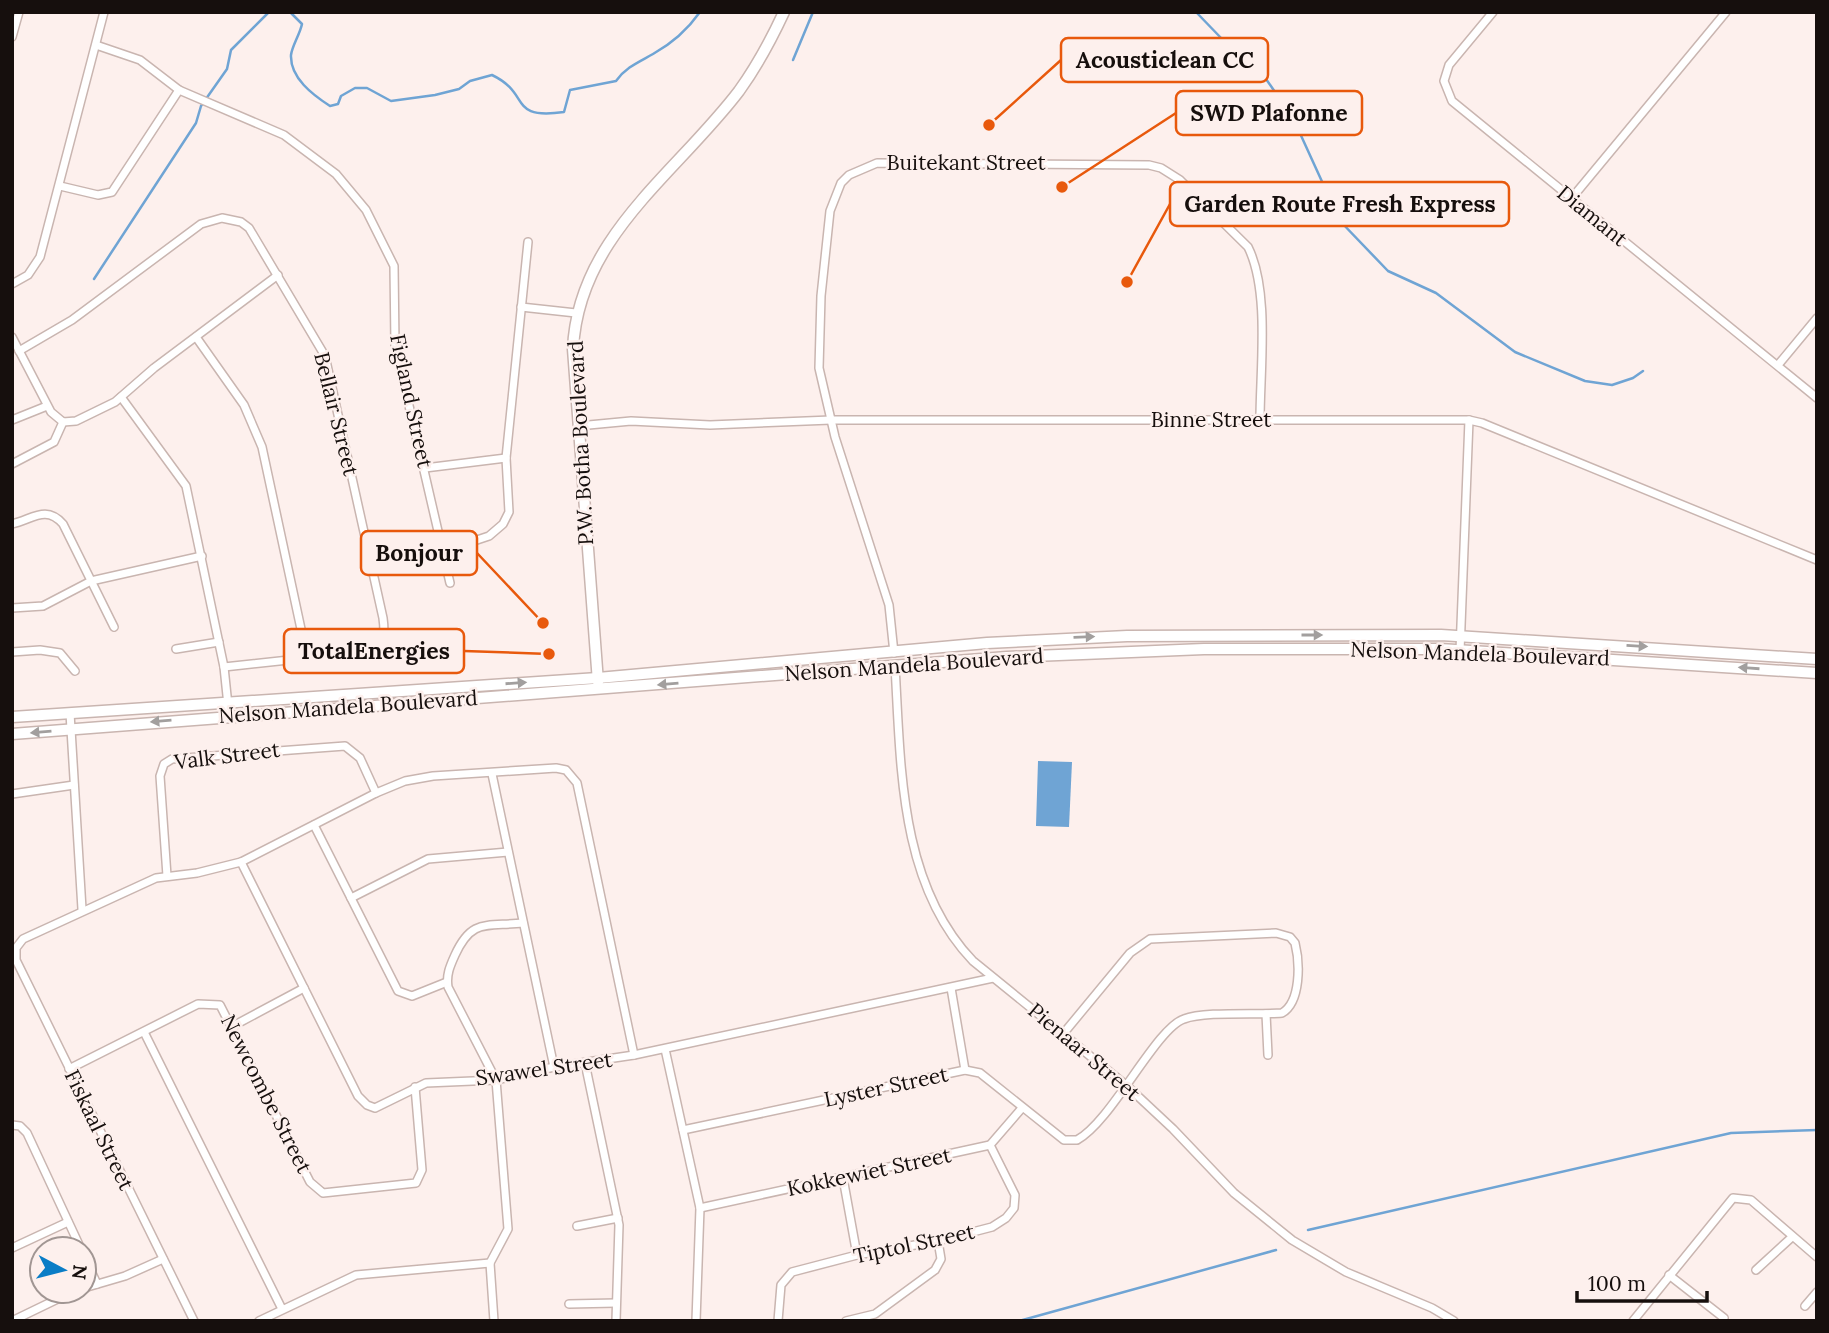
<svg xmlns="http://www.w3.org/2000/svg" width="1829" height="1333" font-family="Lora,serif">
  <rect width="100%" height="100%" fill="#fdf0ed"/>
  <path fill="#6fa4d4" d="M1038 761 1072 762 1069 827 1036 826Z"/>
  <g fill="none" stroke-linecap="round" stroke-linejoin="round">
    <g stroke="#6fa4d4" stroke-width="2.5">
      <path d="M290 12 302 24C300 34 292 46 291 55 290 78 313 95 330 106L338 104 341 96 355 88H367L391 101 435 95 459 89 470 81 492 75C532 94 507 120 564 112L570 90 616 81C626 67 639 62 653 54 671 44 688 29 700 12"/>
      <path d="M1196 12 1250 68 1266 79 1293 118 1340 221 1388 271 1436 293 1515 352 1585 381 1612 385 1633 378 1643 371"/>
      <path d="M793 60 813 12"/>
      <path d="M94 279 196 123 201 106 227 69 231 50 269 12"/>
      <path d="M1308 1230 1731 1133 1817 1130"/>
      <path d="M1019 1321 1276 1250"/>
    </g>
    <g stroke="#c9b5b0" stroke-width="10">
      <g id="street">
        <path d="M1493 12 1449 65 1444 81 1452 101 1817 398"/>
        <path d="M12 37 19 12"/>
        <path d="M96 45 140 60 179 90 284 135 336 174 366 210 394 266 395 345 450 583"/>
        <path d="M60 186 98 195 112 192 179 90"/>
        <path d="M1571 199 1726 12"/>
        <path d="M12 284 28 275 40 257 104 12"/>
        <path d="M521 307 576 313"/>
        <path d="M12 337 51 412 63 422"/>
        <path d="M196 337 244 405 262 447 307 657"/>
        <path d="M19 351 72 320 201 224 222 218 241 222 249 228 325 356 383 618C385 633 385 643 372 651L224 667"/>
        <path d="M1778 365 1817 318"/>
        <path d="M121 397 186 486 224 667 229 715"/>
        <path d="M12 420 47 406"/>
        <path d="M63 422 76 421 115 402 154 368 278 275"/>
        <path d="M578 426 631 421 710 425 831 420H1469L1482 423 1817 560"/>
        <path d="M12 464 54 442 63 422"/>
        <path d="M425 468 506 458"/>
        <path d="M12 524C33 519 46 505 63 524L114 627"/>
        <path d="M444 551 489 536 503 524 509 512 506 458 528 242"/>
        <path d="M12 608 43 606 91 581 202 556"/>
        <path d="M176 649 219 642"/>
        <path d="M1460 651 1469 420"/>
        <path d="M12 652 40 650 60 653 75 671"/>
        <path d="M894 653 889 605 835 437 819 368 821 296 830 211 841 183 849 175 877 163 1149 165 1161 168 1180 180 1248 247C1270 291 1260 369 1260 420"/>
        <path d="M895 666C901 766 899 884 973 961L1127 1086 1173 1129 1234 1193 1292 1240 1346 1272 1432 1308 1454 1321"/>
        <path d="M70 713 82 909"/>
        <path d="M492 774 554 1067"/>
        <path d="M12 794 74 785"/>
        <path d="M314 825 398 991 412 996 447 982"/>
        <path d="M241 862 358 1096 367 1105 375 1108 426 1083 496 1080 554 1067 634 1055 993 978"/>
        <path d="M167 876 160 776 164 764 172 759 345 746 360 758 376 793"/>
        <path d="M351 898 428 859 508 852"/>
        <path d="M951 988 965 1070"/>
        <path d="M1266 1014 1268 1055"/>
        <path d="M233 1026 304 988"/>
        <path d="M144 1032 282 1309"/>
        <path d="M665 1049 700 1208 696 1321"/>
        <path d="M585 1063 619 1225 616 1321"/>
        <path d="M69 1069 198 1004 220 1005 310 1182 323 1193 416 1183 422 1170 415 1087"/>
        <path d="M12 1125 20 1126 27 1133 81 1249"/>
        <path d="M683 1130 965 1070 980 1073 1064 1140H1077C1112 1121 1156 1028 1184 1019 1205 1011 1257 1015 1282 1013 1301 1002 1300 963 1295 943L1290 937 1276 933 1150 939 1130 953 1063 1034"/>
        <path d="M843 1178 857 1255"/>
        <path d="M700 1208 990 1145 1022 1108"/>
        <path d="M577 1226 618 1218"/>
        <path d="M12 1248 68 1222"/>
        <path d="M84 1256 97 1284"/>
        <path d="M1756 1270 1792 1237"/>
        <path d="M1669 1275 1724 1318"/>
        <path d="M84 1288 125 1276 163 1259"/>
        <path d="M569 1304 616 1303"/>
        <path d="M1805 1306 1817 1292"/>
        <path d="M12 1321 74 1291"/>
        <path d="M194 1321 16 960V948L23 939 156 878 197 873 241 862 376 793 405 781 433 776 556 768 566 770 577 783 634 1055"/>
        <path d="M259 1321 356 1275 490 1263"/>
        <path d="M494 1321 490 1263 508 1229 496 1080 448 987C446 975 450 966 455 955 472 918 486 927 523 923"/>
        <path d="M778 1321 781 1285 792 1272 857 1255 938 1241 992 1227 1006 1218 1014 1208 1015 1195 990 1145"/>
        <path d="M846 1321 875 1314 935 1270 941 1259 938 1241"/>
        <path d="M1633 1321 1733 1198 1751 1200 1817 1257"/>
      </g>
    </g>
    <g stroke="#c9b5b0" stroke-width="13">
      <g id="secondary">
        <path d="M598 682 573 349C578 237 676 174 739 91 757 66 771 40 784 12"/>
        <path d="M12 717 598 678 987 643 1127 636 1441 635 1817 659"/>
        <path d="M12 734 1007 657 1204 649H1440L1817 673"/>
      </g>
    </g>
    <use href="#street" stroke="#fff" stroke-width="7"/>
    <use href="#secondary" stroke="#fff" stroke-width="10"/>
  </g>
  <defs><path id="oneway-solid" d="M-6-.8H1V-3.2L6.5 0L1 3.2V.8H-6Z" transform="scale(1.75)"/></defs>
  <g fill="#a29f9e">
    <use href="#oneway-solid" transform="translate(1312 635)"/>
    <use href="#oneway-solid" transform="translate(1084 637) rotate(-2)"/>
    <use href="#oneway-solid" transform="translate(1637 646) rotate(3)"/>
    <use href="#oneway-solid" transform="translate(1749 668) rotate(-176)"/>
    <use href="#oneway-solid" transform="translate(516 683) rotate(-4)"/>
    <use href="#oneway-solid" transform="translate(668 684) rotate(175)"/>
    <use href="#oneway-solid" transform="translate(161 721) rotate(175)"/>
    <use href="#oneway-solid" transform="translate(41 732) rotate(175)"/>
  </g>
  <g text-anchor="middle" stroke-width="5" stroke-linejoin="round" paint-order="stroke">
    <g font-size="21" fill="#160f0d" stroke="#fdf0ed">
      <text x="966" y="170">Buitekant Street</text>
      <text transform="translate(1592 216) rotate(39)" y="7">Diamant</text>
      <text transform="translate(411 401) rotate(78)" y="7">Figland Street</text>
      <text transform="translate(336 414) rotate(76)" y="7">Bellair Street</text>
      <text x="1211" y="427">Binne Street</text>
      <text transform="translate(581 443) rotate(-93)" y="7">P.W. Botha Boulevard</text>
      <text transform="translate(1480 654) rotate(2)" y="7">Nelson Mandela Boulevard</text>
      <text transform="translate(914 665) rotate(-4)" y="7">Nelson Mandela Boulevard</text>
      <text transform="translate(348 707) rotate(-4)" y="7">Nelson Mandela Boulevard</text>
      <text transform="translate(227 756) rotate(-7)" y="7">Valk Street</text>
      <text transform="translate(1084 1052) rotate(40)" y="7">Pienaar Street</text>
      <text transform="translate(544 1069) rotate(-8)" y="7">Swawel Street</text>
      <text transform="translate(886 1087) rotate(-12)" y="7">Lyster Street</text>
      <text transform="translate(266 1094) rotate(63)" y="7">Newcombe Street</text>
      <text transform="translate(99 1130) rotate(64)" y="7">Fiskaal Street</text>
      <text transform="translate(869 1172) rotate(-12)" y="7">Kokkewiet Street</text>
      <text transform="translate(914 1244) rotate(-12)" y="7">Tiptol Street</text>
    </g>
  </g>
  <path fill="none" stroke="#e8590c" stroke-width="2.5" d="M989 125L1061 60M1062 187L1176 113M1127 282L1170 204M543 623L477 553M549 654L464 651"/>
  <g fill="#e8590c" stroke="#fdf0ed" stroke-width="2.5">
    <circle cx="989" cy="125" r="7"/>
    <circle cx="1062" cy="187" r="7"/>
    <circle cx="1127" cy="282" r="7"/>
    <circle cx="543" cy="623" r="7"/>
    <circle cx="549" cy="654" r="7"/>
  </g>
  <g fill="#fdf0ed" stroke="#e8590c" stroke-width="2.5">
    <rect x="1061" y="38" width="207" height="44" rx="7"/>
    <rect x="1176" y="91" width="186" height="44" rx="7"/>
    <rect x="1170" y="182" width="339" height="44" rx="7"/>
    <rect x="361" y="531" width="116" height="44" rx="7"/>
    <rect x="284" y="629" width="180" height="44" rx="7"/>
  </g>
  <g font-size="23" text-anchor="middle" font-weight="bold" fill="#160f0d">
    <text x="1165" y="68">Acousticlean CC</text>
    <text x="1269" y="121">SWD Plafonne</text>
    <text x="1340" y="212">Garden Route Fresh Express</text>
    <text x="419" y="561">Bonjour</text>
    <text x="374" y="659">TotalEnergies</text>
  </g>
  <rect width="1829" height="1333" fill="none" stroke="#160f0d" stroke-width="28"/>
  <g transform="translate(63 1270) rotate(97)"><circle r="33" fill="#fdf0ed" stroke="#a19693" stroke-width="2"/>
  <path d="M0-5L12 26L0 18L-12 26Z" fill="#0a7dc6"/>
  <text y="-10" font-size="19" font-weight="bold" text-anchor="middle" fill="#160f0d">N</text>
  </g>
  <path d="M1577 1291v10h130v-10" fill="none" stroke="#160f0d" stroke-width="3.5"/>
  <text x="1588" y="1291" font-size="21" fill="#160f0d" stroke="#fdf0ed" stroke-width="5" paint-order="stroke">100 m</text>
</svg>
